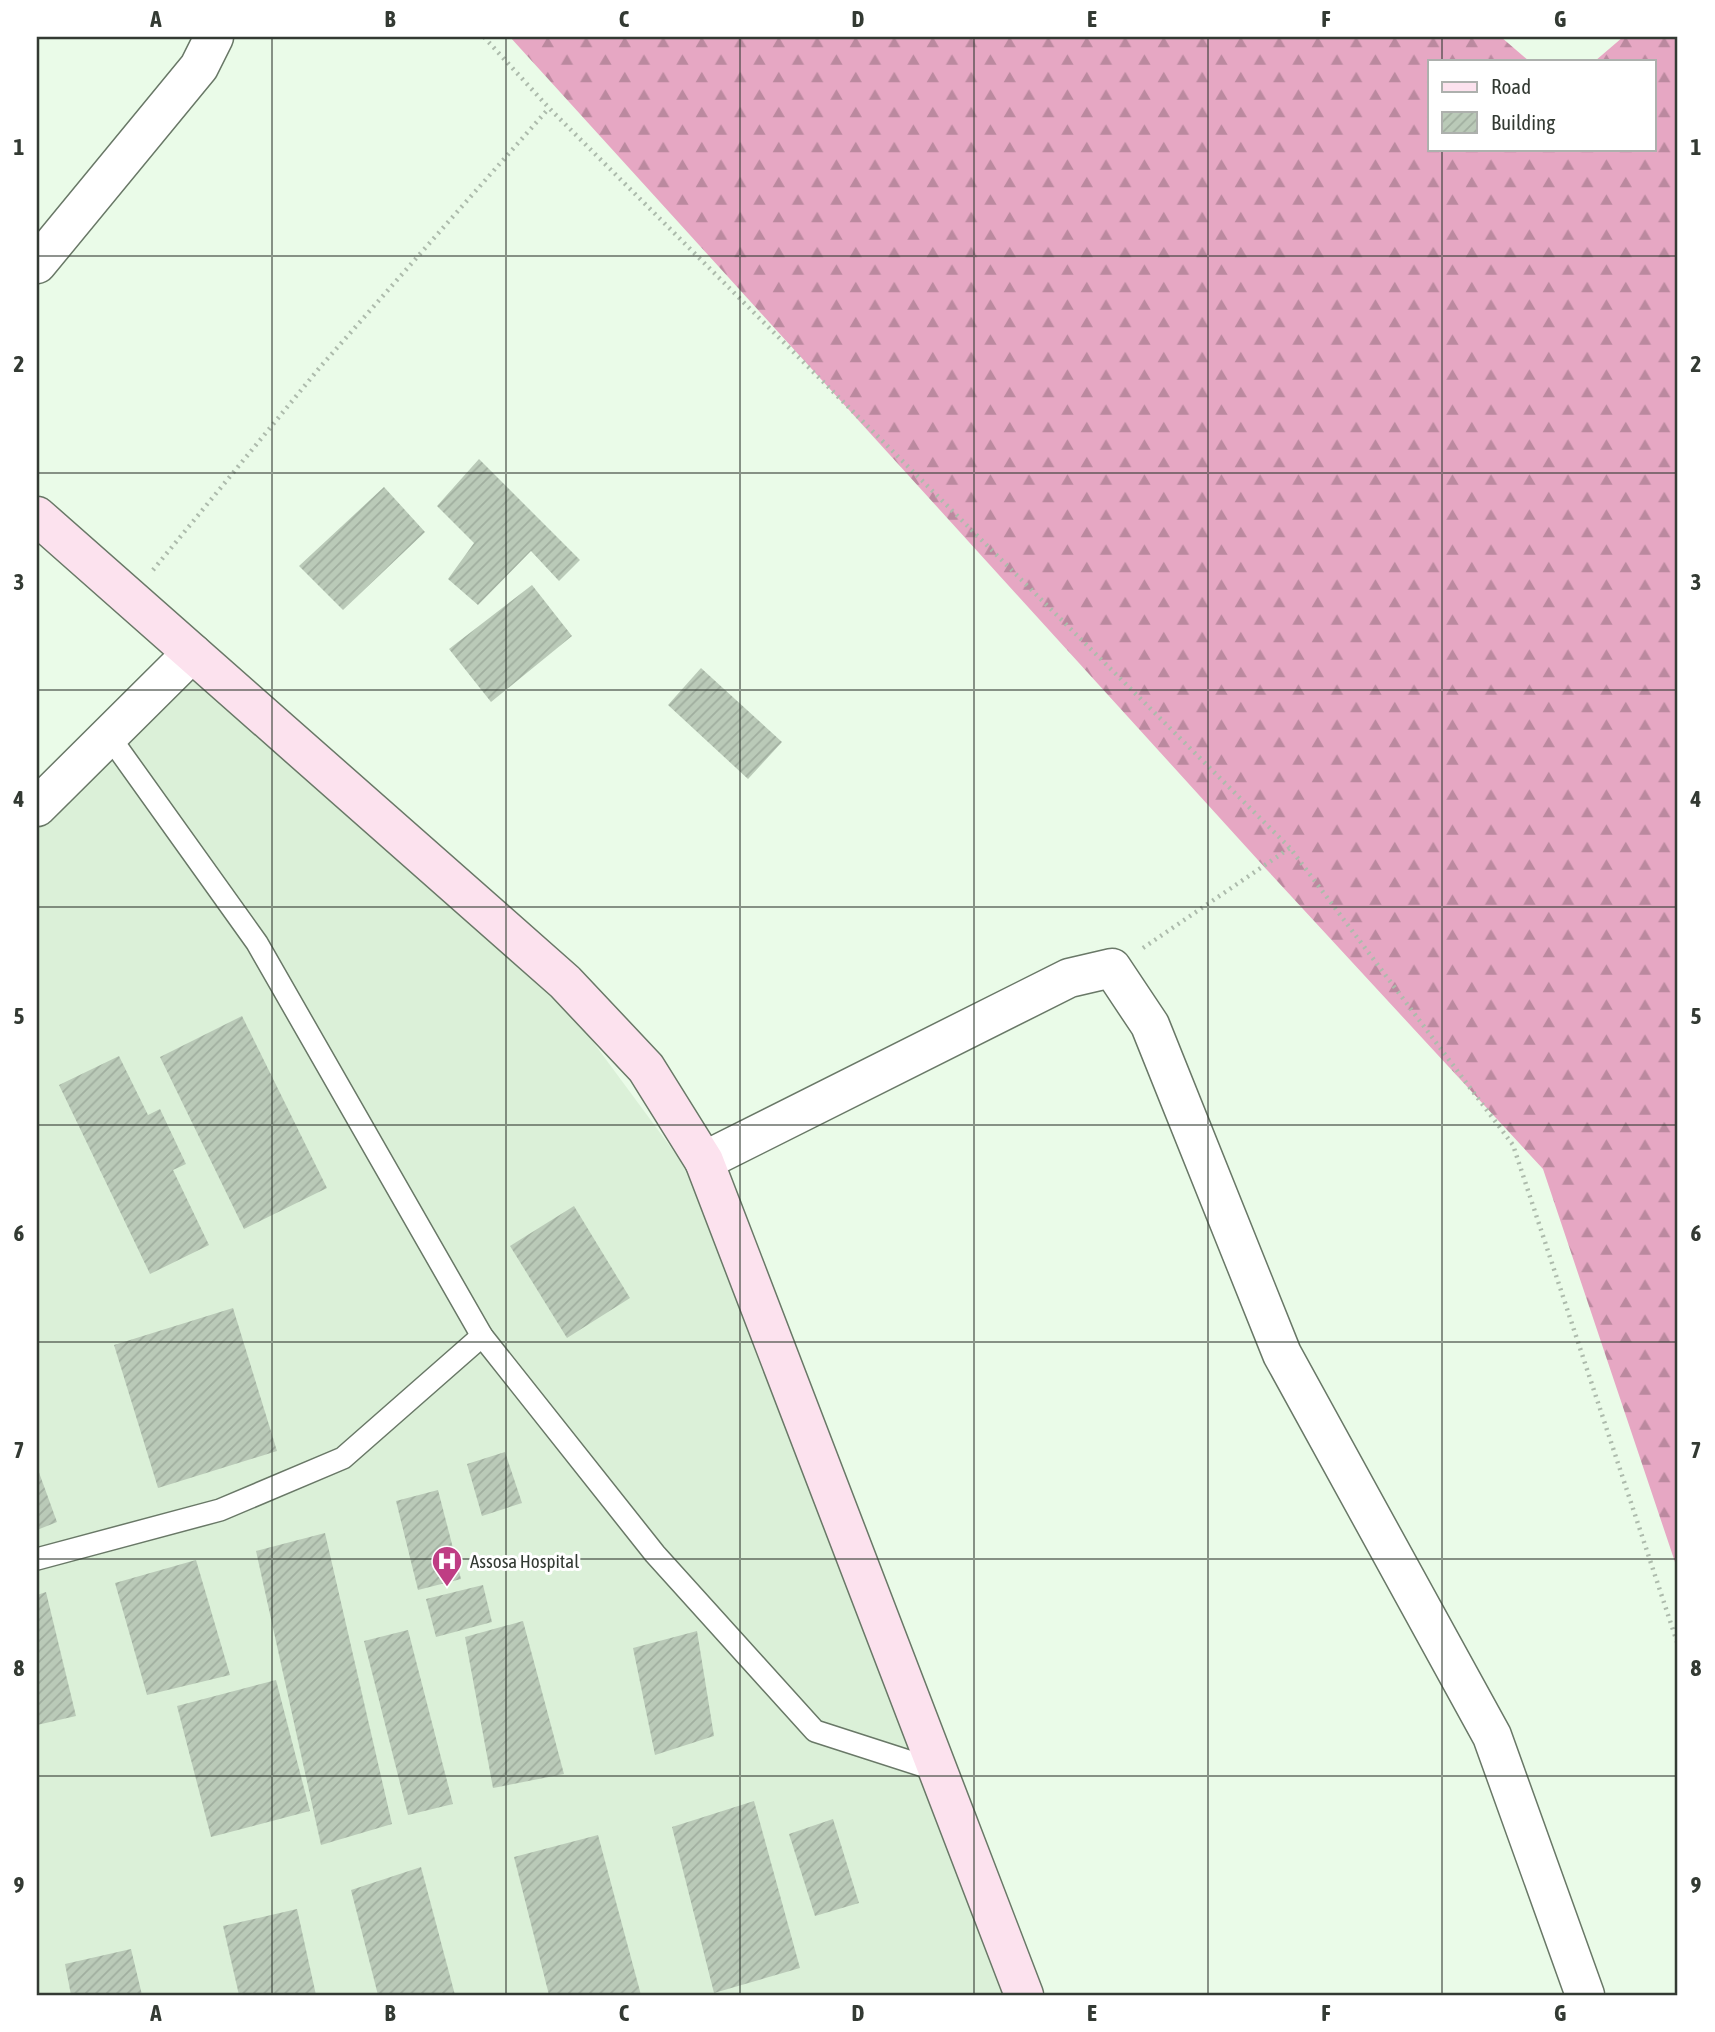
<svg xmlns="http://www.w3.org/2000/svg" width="1715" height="2032" font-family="'Asap Condensed',sans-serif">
  <defs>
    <pattern id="forest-firs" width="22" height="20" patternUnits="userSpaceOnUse" patternTransform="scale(1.75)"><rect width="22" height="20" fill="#e6a7c3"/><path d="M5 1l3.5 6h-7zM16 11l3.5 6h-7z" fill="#bb899f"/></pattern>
    <pattern id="building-hatch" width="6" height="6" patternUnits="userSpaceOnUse" patternTransform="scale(1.75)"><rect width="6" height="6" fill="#bacab8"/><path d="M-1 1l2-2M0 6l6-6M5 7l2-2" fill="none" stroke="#a0ae9f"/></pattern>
  </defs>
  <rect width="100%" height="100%" fill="#eafbe8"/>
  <path fill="#dbf0d8" d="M193 668 565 1004 695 1180 1018 1995H37V822Z"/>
  <path fill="url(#forest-firs)" d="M510 37H1501L1529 61H1430V149H1654V61H1595L1623 37H1678V1571L1543 1169 1268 871Z"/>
  <g fill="url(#building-hatch)">
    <path d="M479 459 580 560 559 581 531 551 478 605 448 579 474 543 437 506Z"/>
    <path d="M384 487 425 532 343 610 299 566Z"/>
    <path d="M532 585 572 636 491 702 449 649Z"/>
    <path d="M701 668 782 742 748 779 668 705Z"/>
    <path d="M242 1016 327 1188 244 1229 160 1057Z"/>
    <path d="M119 1056 148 1115 160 1109 186 1164 173 1170 209 1245 150 1274 59 1085Z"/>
    <path d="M574 1206 630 1298 567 1338 510 1246Z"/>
    <path d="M233 1308 277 1451 158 1488 114 1345Z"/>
    <path d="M505 1452 522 1503 482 1516 467 1464Z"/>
    <path d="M37 1467 57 1522 37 1530Z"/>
    <path d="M438 1490 461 1579 418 1590 396 1501Z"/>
    <path d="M325 1533 392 1824 321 1845 256 1551Z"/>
    <path d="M196 1560 230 1675 147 1695 115 1583Z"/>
    <path d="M483 1585 492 1622 436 1637 426 1599Z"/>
    <path d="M46 1592 76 1716 37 1725V1595Z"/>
    <path d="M523 1621 564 1774 493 1788 465 1637Z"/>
    <path d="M408 1630 453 1804 408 1815 364 1641Z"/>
    <path d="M697 1631 714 1736 655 1755 633 1648Z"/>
    <path d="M276 1680 310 1811 211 1837 177 1706Z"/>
    <path d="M754 1801 800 1968 714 1993 672 1827Z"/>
    <path d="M833 1819 859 1903 815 1916 789 1834Z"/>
    <path d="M598 1835 641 1995H549L514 1857Z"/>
    <path d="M421 1867 455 1995H378L351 1890Z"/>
    <path d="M297 1909 316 1995H239L223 1926Z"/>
    <path d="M131 1949 142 1995H71L65 1964Z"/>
  </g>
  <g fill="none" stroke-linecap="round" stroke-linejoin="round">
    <g stroke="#697867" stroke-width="24">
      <g id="lane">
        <path d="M109 736 257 943 482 1336 655 1554 815 1731 939 1771"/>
        <path d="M37 1559 220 1510 343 1458 482 1336"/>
      </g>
    </g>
    <g stroke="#697867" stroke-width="41">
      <g id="street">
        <path d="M37 264 199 67 214 37"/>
        <path d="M37 807 192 653"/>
        <path d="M704 1161 1069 978 1112 968 1150 1025 1282 1354 1492 1736 1585 1995"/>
      </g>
    </g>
    <g stroke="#697867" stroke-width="41">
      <path id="secondary" d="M37 516 565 982 646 1068 704 1161 1024 1995"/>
    </g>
    <g stroke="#adbbac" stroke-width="4.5" stroke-dasharray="2 5" stroke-linecap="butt">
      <path d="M484 37 549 108 1290 848 1513 1145 1678 1645"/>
      <path d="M153 570 321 366 549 108"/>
      <path d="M1143 948 1290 848"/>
    </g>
    <use href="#lane" stroke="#fff" stroke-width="21"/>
    <use href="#street" stroke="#fff" stroke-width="38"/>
    <use href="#secondary" stroke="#fce2ee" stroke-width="38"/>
  </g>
  <path fill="none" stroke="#333a33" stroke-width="2" stroke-opacity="0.55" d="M272 37V1995M506 37V1995M740 37V1995M974 37V1995M1208 37V1995M1442 37V61M1442 149V1995M37 256H1678M37 473H1678M37 690H1678M37 907H1678M37 1125H1678M37 1342H1678M37 1559H1678M37 1776H1678"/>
  <defs>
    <g id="hospital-pin" transform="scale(1.575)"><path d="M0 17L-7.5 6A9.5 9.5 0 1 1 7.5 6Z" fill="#bf3d84" stroke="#fff"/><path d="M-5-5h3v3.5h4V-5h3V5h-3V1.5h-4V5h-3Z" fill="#fff"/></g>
  </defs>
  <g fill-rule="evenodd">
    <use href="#hospital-pin" x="447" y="1561"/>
  </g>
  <g text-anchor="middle" stroke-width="6" stroke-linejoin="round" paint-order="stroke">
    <g font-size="19" fill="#333a33" stroke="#fff" text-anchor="start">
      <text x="470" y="1568">Assosa Hospital</text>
    </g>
  </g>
  <rect width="1715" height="2032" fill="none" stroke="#ffffff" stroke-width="77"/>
  <rect x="1428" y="60" width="228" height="91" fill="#ffffff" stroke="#adb0ad" stroke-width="2"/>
  <rect x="1442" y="82" width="35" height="10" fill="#fce2ee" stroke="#adb0ad" stroke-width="2"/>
  <text x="1491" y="94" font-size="21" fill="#333a33">Road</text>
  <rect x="1442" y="112" width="35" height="21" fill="url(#building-hatch)" stroke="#adb0ad" stroke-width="2"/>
  <text x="1491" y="130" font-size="21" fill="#333a33">Building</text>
  <rect x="38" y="38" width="1638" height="1956" fill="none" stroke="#333a33" stroke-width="2.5"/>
  <g font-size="23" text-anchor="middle" font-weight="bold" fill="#333a33">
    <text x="156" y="27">A</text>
    <text x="390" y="27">B</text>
    <text x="624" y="27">C</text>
    <text x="858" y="27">D</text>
    <text x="1092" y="27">E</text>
    <text x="1326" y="27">F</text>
    <text x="1560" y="27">G</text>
    <text x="19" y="155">1</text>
    <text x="1696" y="155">1</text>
    <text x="19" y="372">2</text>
    <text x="1696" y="372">2</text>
    <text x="19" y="590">3</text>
    <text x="1696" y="590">3</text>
    <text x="19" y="807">4</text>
    <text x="1696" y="807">4</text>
    <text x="19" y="1024">5</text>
    <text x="1696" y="1024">5</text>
    <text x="19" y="1241">6</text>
    <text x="1696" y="1241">6</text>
    <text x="19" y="1458">7</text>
    <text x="1696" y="1458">7</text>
    <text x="19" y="1676">8</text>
    <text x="1696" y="1676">8</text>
    <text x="19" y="1893">9</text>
    <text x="1696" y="1893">9</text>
    <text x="156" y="2021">A</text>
    <text x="390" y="2021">B</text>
    <text x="624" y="2021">C</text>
    <text x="858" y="2021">D</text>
    <text x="1092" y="2021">E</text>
    <text x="1326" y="2021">F</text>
    <text x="1560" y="2021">G</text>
  </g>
</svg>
